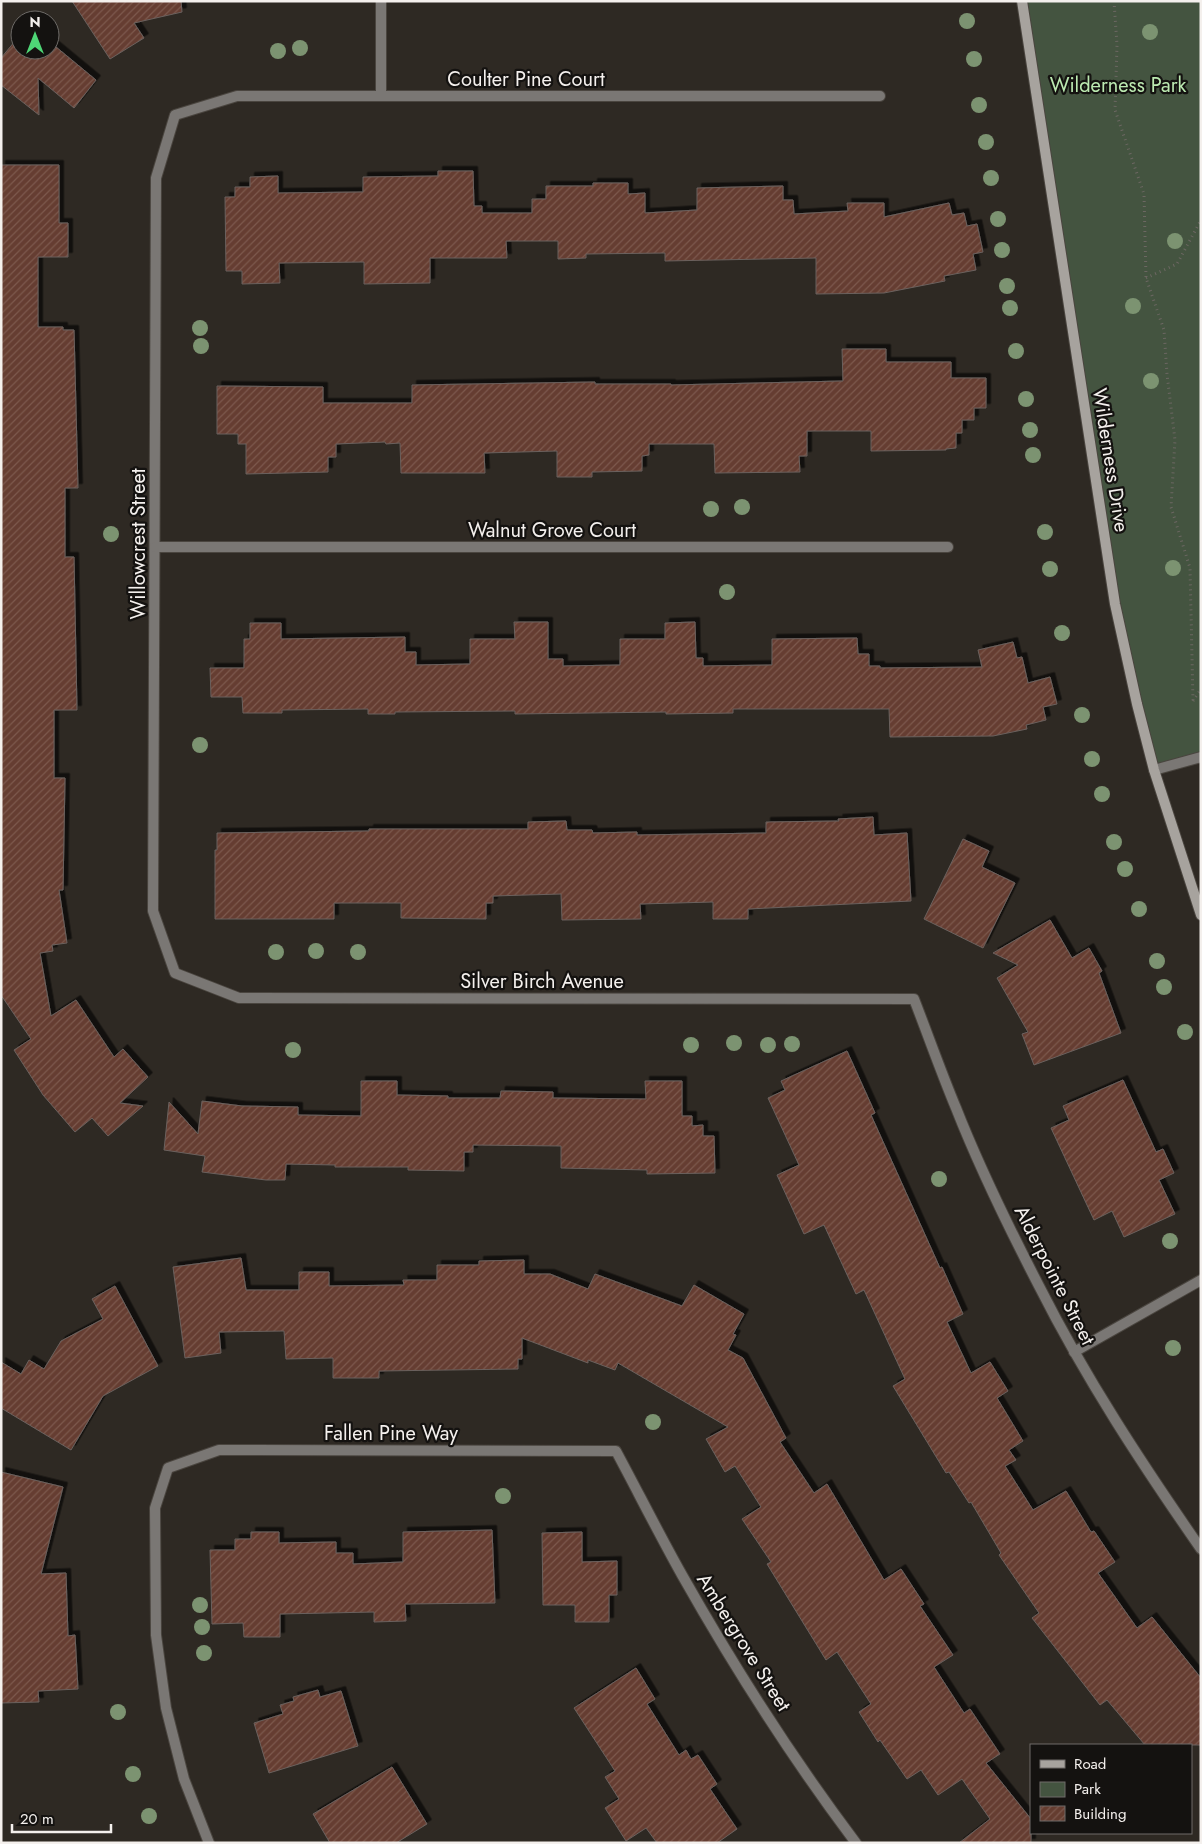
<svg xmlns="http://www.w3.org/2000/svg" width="1202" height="1844" font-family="Jost,sans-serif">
  <defs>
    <pattern id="building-hatch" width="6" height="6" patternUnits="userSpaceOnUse" patternTransform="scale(1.25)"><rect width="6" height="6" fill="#653d30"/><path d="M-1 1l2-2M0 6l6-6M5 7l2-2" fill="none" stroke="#7c594e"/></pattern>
    <filter id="shadow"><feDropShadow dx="4.5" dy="-4.5" stdDeviation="0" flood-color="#0009"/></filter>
  </defs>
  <rect width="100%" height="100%" fill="#2e2923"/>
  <path fill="#445440" d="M1022 1H1201V757L1154 770 1115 604Z"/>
  <g fill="url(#building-hatch)" stroke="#6b615e" filter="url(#shadow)">
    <path d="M72 1H181L182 12 134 23 144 38 110 59Z"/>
    <path d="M20 35V50H50V42L96 80 74 108 38 78 39 115 1 85V58Z"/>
    <path d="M1 165H59V223H68V257H38V327H63V330H74L78 488H65V557H74L77 710H54V778H65L63 890H59L67 943 52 945 53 951 40 953 51 1016 76 1000 114 1057 123 1049 148 1077 120 1103 143 1106 108 1136 92 1118 75 1132 43 1095 14 1050 31 1039 1 995Z"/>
    <path d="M438 171H473L474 206H482V213H532V199H546V186H593V183H628V194L645 193V213L697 210V188L783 186V200H793L794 214 848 211 847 203H884V217L949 203 952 215 964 213 967 226 977 224 983 252 973 254 976 270 944 276 945 281 884 293 816 294V258L665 261V253L586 254V258L558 259V241H506L507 258H430V283L364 284V262L279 263 280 283 242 284V271H226L225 197H235V187H250V177L278 176V193L363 192V177L438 176Z"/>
    <path d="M842 349H886V362H951V378H986V408H974V420H962V433H956V448L946 449V450L871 451V431H807V456H799L800 472 715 473 714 444H649V455L642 456V471L592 472V477H557V451L484 453 485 473H401L400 443 386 444 385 442 336 444V457H328V472L246 474V444H238V434H217V386L323 387V403H412V385L595 382V384H671V385L843 381Z"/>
    <path d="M514 622H548V659H563V666L620 665V639H665V623L695 622 696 658H703V666L772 665V639L857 638 858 654H869V666H880V668L982 667 978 650 1013 642 1017 658 1022 657 1028 683 1050 677 1057 704 1043 707 1046 720 1026 725 1027 729 993 736 890 737 889 709H733V713L666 714V712L515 714V711L395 712V714H368V709L282 710V713H243L242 697H211L210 668H244V639H250V623H281V639L405 637V652H416V665L470 664V639H515Z"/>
    <path d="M873 817 874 835 907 833 911 901 748 909V919H713V902L640 904 641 919 562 920 561 894 493 896V903H486V919L401 918V903H334V919H215V850H217V833L369 831V829H528V822L566 821 567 830H592L593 833 637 832V835L766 833V822L839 821 838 819Z"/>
    <path d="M963 839 989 851 982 867 1015 883 983 948 924 919Z"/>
    <path d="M1050 920 1072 958 1089 948 1102 971 1099 973 1121 1033 1034 1065 1022 1034 1028 1032 997 978 1018 965 993 953Z"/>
    <path d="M847 1051 875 1113 871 1115 940 1268 942 1267 963 1314 947 1322 971 1373 990 1362 1008 1391 997 1398 1023 1441 1009 1450 1016 1460 1005 1466 1033 1510 1066 1491 1091 1532 1094 1531 1115 1562 1098 1573 1137 1628 1152 1617 1201 1678V1745H1145L1107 1700 1100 1705 1032 1618 1039 1613 999 1555 1001 1553 971 1502 969 1503 949 1472 946 1473 893 1386 905 1379 864 1290 856 1294 824 1225 804 1234 777 1175 799 1165 768 1098 785 1090 781 1081Z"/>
    <path d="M1123 1080 1156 1152 1163 1149 1174 1173 1159 1180 1175 1214 1124 1237 1112 1211 1094 1220 1051 1128 1069 1120 1063 1106Z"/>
    <path d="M361 1081H397V1095L448 1096V1098H500L501 1091 553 1092V1098L646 1099 645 1081H682V1116H692V1126L703 1125V1136H714L715 1173 647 1174V1170L561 1168V1146L473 1145V1152H464V1171L408 1170V1167H335V1165L286 1164 285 1180H266L202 1172 205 1156 164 1150 169 1102 198 1134 202 1101 242 1106 298 1107V1115L361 1116Z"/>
    <path d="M241 1258 246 1290H299V1272H329V1286L404 1285 403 1280H437V1265H479V1261L524 1260V1274H550L588 1289 595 1274 682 1306 694 1285 744 1314 733 1334 736 1335 728 1350 743 1358 786 1438 780 1442 814 1493 827 1484 884 1580 901 1569 924 1604 920 1606 953 1655 934 1667 964 1713 970 1709 1000 1754 986 1763 1031 1819V1843H959L990 1819 962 1779 938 1795 921 1770 907 1779 880 1740 878 1742 859 1712 871 1704 837 1652 826 1660 767 1564 771 1562 742 1519 761 1507 735 1466 725 1472 706 1439 728 1427 618 1363 615 1370 588 1360V1363L522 1338V1359H518V1369L379 1371V1378H333V1358L286 1359 284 1331 219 1332 221 1353 185 1358 173 1267Z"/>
    <path d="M115 1286 158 1366 103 1396 71 1450 1 1408V1362L21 1374 29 1360 44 1369 61 1341 103 1319 92 1299Z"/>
    <path d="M1 1472 63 1487 41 1574 66 1573 68 1636 75 1635 78 1689 38 1691 39 1702 1 1703Z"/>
    <path d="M492 1530 495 1603 405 1604 406 1621 374 1622V1612L280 1614V1637H244L243 1623 212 1624 210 1550H235V1539H251V1532H279V1543L336 1542V1553H353V1564L403 1562V1532Z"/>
    <path d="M582 1532V1562L617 1561V1595H609V1622H575V1605H543L542 1533Z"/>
    <path d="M636 1668 655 1699 647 1704 679 1755 686 1750 691 1759 698 1755 717 1784 710 1789 737 1829 717 1843H657L646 1828 626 1841 605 1808 619 1799 605 1777 615 1771 574 1708Z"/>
    <path d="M318 1690 320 1697 341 1691 358 1746 269 1773 254 1723 283 1714 280 1705 294 1701 293 1697Z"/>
    <path d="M392 1767 427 1824 396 1843H330L313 1814Z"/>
  </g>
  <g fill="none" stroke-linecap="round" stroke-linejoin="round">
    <g stroke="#4a453f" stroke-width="12">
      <g id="street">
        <path d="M381 96V1"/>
        <path d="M880 96H237L175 115 156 178 153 911 175 973 239 998 914 999C928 1035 941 1072 956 1108 980 1169 1009 1228 1039 1286 1086 1379 1142 1464 1201 1549"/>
        <path d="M155 547H948"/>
        <path d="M1154 770 1201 757"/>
        <path d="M1074 1352 1201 1280"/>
        <path d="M209 1843 184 1779 166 1708 156 1635 155 1508 168 1468 219 1450 616 1451C638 1492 659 1534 682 1575 734 1667 792 1758 856 1843"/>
      </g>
    </g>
    <g stroke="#4a453f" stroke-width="12">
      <path id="secondary" d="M1022 1 1115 604 1137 704 1154 770 1201 915"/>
    </g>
    <g stroke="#6c6762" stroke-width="3" stroke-dasharray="1 4" stroke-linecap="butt">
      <path d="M1114 1 1117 45 1115 110 1144 194 1146 278 1164 330 1167 374 1175 440 1171 507 1190 568 1193 701"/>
      <path d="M1146 278 1177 264 1201 220"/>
      <path d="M1193 701 1201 689"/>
    </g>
    <use href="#street" stroke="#7a7774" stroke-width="10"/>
    <use href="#secondary" stroke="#a7a39e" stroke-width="10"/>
  </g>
  <g fill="#7c9371">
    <circle cx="967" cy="21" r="8"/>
    <circle cx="1150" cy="32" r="8"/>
    <circle cx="300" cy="48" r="8"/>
    <circle cx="278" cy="51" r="8"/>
    <circle cx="974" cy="59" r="8"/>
    <circle cx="979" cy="105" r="8"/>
    <circle cx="986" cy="142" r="8"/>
    <circle cx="991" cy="178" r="8"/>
    <circle cx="998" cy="219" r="8"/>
    <circle cx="1175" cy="241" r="8"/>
    <circle cx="1002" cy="250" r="8"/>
    <circle cx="1007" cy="286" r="8"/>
    <circle cx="1133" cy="306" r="8"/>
    <circle cx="1010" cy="308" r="8"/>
    <circle cx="200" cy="328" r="8"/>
    <circle cx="201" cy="346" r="8"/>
    <circle cx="1016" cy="351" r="8"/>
    <circle cx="1151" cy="381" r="8"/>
    <circle cx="1026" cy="399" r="8"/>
    <circle cx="1030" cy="430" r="8"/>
    <circle cx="1033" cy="455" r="8"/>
    <circle cx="742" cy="507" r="8"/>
    <circle cx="711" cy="509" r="8"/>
    <circle cx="1045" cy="532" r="8"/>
    <circle cx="111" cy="534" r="8"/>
    <circle cx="1173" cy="568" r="8"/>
    <circle cx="1050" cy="569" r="8"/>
    <circle cx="727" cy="592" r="8"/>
    <circle cx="1062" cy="633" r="8"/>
    <circle cx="1082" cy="715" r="8"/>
    <circle cx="200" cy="745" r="8"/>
    <circle cx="1092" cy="759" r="8"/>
    <circle cx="1102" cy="794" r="8"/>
    <circle cx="1114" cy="842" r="8"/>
    <circle cx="1125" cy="869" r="8"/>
    <circle cx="1139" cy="909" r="8"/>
    <circle cx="316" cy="951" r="8"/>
    <circle cx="276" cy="952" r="8"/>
    <circle cx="358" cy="952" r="8"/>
    <circle cx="1157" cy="961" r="8"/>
    <circle cx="1164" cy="987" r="8"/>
    <circle cx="1185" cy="1032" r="8"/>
    <circle cx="734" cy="1043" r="8"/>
    <circle cx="792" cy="1044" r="8"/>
    <circle cx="691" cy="1045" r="8"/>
    <circle cx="768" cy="1045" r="8"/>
    <circle cx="293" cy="1050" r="8"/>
    <circle cx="939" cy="1179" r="8"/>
    <circle cx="1170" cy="1241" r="8"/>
    <circle cx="1173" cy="1348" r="8"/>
    <circle cx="653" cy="1422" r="8"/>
    <circle cx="503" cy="1496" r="8"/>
    <circle cx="200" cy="1605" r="8"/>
    <circle cx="202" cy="1627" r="8"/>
    <circle cx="204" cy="1653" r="8"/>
    <circle cx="118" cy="1712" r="8"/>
    <circle cx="133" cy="1774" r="8"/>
    <circle cx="149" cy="1816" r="8"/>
  </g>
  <g text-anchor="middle" stroke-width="4.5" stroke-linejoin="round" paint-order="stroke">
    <g font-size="20" fill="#f4f0ed" stroke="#141210">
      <text x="526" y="86">Coulter Pine Court</text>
      <text transform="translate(1111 460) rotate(81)" y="7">Wilderness Drive</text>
      <text x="552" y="537">Walnut Grove Court</text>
      <text transform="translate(138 544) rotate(-90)" y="7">Willowcrest Street</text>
      <text x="542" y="988">Silver Birch Avenue</text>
      <text transform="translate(1055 1275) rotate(63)" y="7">Alderpointe Street</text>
      <text x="391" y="1440">Fallen Pine Way</text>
      <text transform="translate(744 1642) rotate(58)" y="7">Ambergrove Street</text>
    </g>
    <g font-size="20" fill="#bceab1" stroke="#141210">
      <text x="1118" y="92">Wilderness Park</text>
    </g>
  </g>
  <rect width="1202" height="1844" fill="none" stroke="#f4f0ed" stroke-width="5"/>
  <rect x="1030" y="1744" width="162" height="90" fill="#141210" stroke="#6e6b68"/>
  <rect x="1040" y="1760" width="25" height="8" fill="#a7a39e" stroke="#6e6b68"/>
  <text x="1074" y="1769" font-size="15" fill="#f4f0ed">Road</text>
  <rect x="1040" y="1782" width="25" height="15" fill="#445440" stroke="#6e6b68"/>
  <text x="1074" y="1794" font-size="15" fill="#f4f0ed">Park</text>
  <rect x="1040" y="1806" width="25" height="15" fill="url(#building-hatch)" stroke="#6e6b68"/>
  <text x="1074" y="1819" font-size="15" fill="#f4f0ed">Building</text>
  <g transform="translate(35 35)"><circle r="24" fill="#141210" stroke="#6e6b68"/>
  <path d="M0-4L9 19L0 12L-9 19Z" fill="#4ed676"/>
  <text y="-8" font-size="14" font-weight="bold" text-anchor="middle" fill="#f4f0ed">N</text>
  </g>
  <path d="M12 1824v8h99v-8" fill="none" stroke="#f4f0ed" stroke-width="2.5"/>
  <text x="20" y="1824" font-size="15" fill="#f4f0ed" stroke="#141210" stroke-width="4" paint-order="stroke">20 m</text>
</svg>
